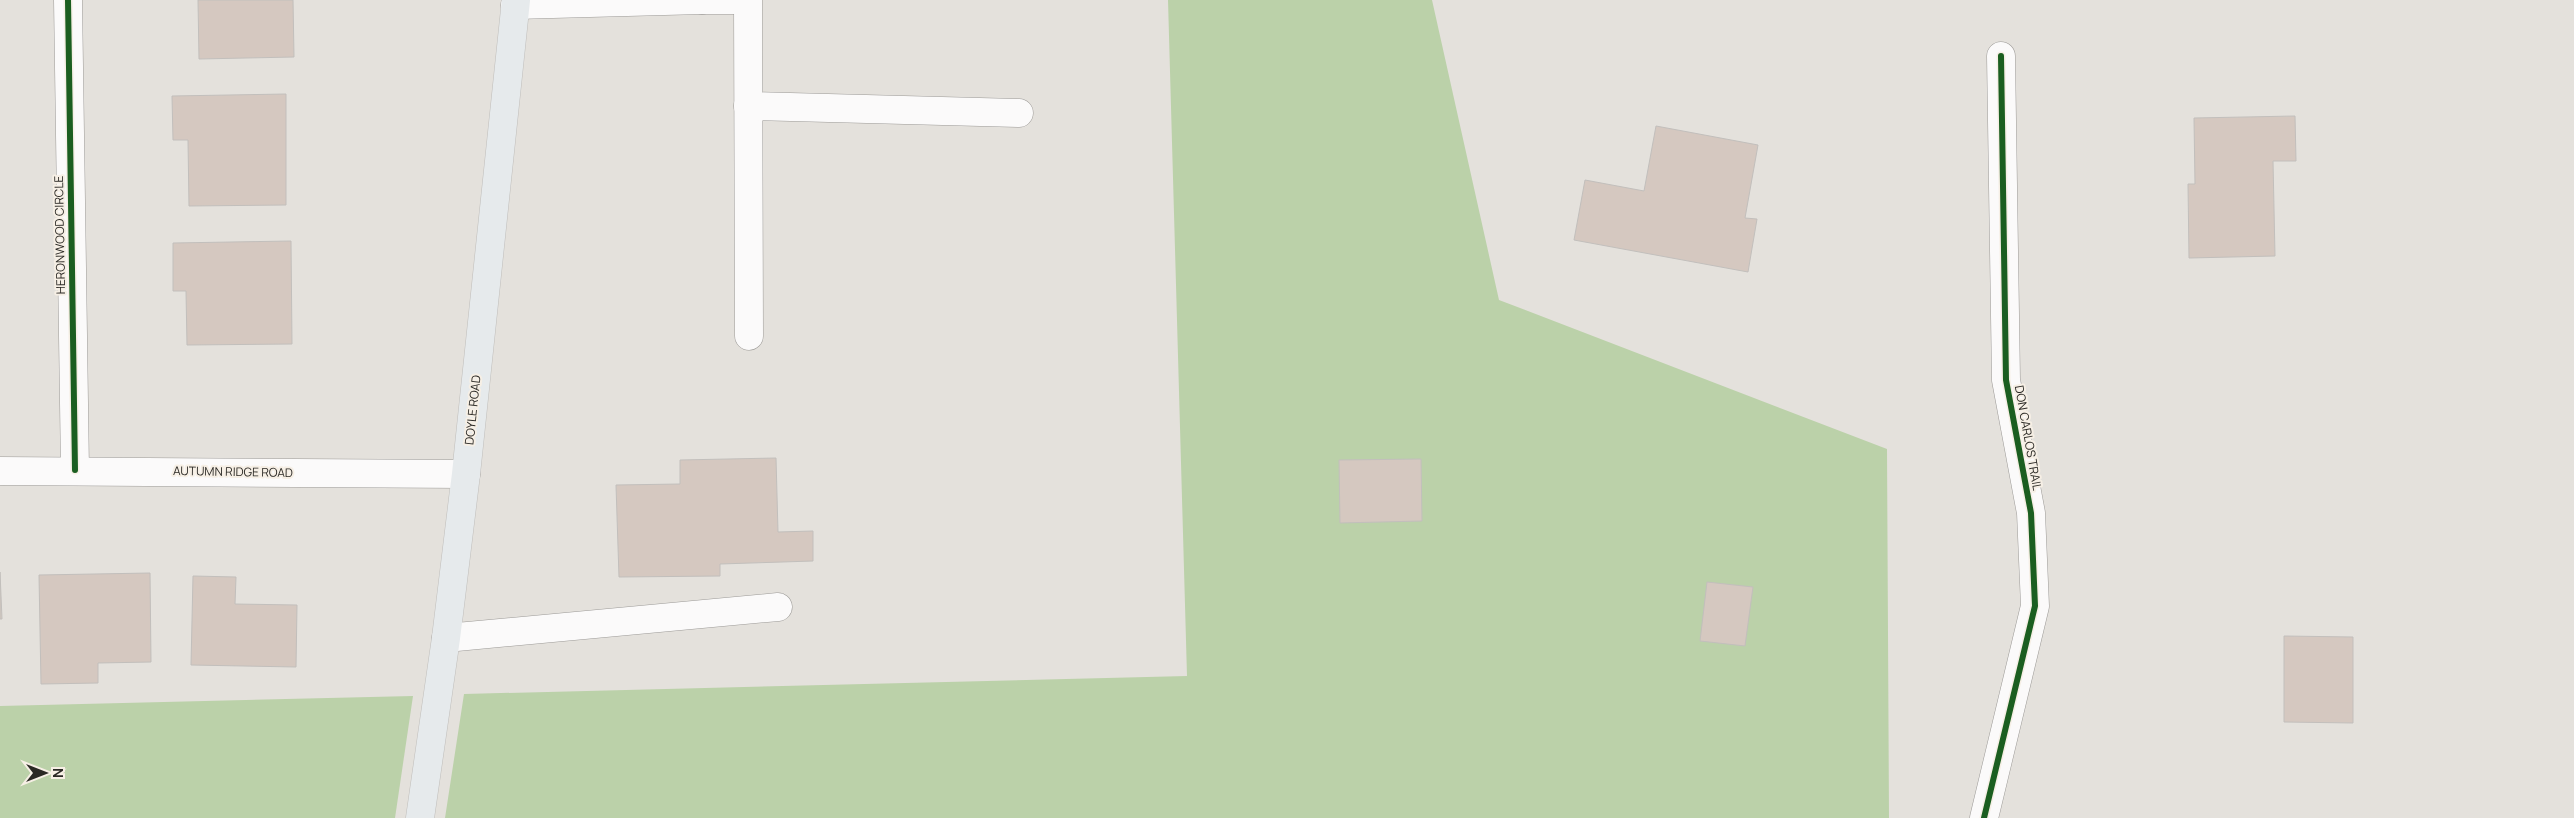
<svg xmlns="http://www.w3.org/2000/svg" width="2574" height="818" font-family="Manrope,sans-serif">
  <rect width="100%" height="100%" fill="#e4e1dc"/>
  <g fill="#bbd1a9">
    <path d="M1168 0H1432L1499 300 1887 449 1889 818H445L464 694 1187 676Z"/>
    <path d="M413 696 395 818H0V706Z"/>
  </g>
  <g fill="#d5c8c0" stroke="#c2bfbc">
    <path d="M198 0H293L294 57 199 59Z"/>
    <path d="M286 94V205L189 206 188 140H173L172 96Z"/>
    <path d="M2295 116 2296 161H2273L2275 256 2189 258 2188 184H2195L2194 118Z"/>
    <path d="M1656 126 1758 145 1745 218 1757 219 1748 272 1574 240 1585 180 1644 191Z"/>
    <path d="M291 241 292 344 187 345 186 291H173V243Z"/>
    <path d="M776 458 778 532 813 531V561L720 564V576L619 577 616 485 680 484V460Z"/>
    <path d="M1421 459 1422 521 1340 523 1339 460Z"/>
    <path d="M0 572 2 619H0Z"/>
    <path d="M150 573 151 662 98 663V683L41 684 39 575Z"/>
    <path d="M193 576 236 577 235 604 297 605 296 667 191 665Z"/>
    <path d="M1707 582 1753 587 1745 646 1700 641Z"/>
    <path d="M2284 636 2353 637V723L2284 722Z"/>
  </g>
  <g fill="none" stroke-linecap="round" stroke-linejoin="round">
    <g stroke="#9c9a97" stroke-width="29">
      <g id="minor">
        <path d="M68 0 75 470"/>
        <path d="M702 0H735"/>
        <path d="M748 0 749 336"/>
        <path d="M515 5 702 0"/>
        <path d="M748 106 1019 113"/>
        <path d="M0 471 466 474"/>
        <path d="M446 638 778 607"/>
        <path d="M1984 818 2035 606 2031 513 2006 380 2001 56"/>
      </g>
    </g>
    <g stroke="#bfbdba" stroke-width="29">
      <path id="major" d="M420 818 446 638 466 474 516 0"/>
    </g>
    <use href="#minor" stroke="#fbfafa" stroke-width="28"/>
    <use href="#major" stroke="#e6eaec" stroke-width="28"/>
    <g stroke="#f6efe5" stroke-width="9">
      <g id="cycleway">
        <path d="M68 0 75 470"/>
        <path d="M1984 818 2035 606 2031 513 2006 380 2001 56"/>
      </g>
    </g>
    <use href="#cycleway" stroke="#1b5e20" stroke-width="6"/>
  </g>
  <g text-anchor="middle" stroke-width="4" stroke-linejoin="round" paint-order="stroke">
    <g font-size="12" fill="#2a2824" stroke="#f6efe5">
      <text transform="translate(60 235) rotate(-91)" y="4">HERONWOOD CIRCLE</text>
      <text transform="translate(473 410) rotate(-84)" y="4">DOYLE ROAD</text>
      <text transform="translate(2028 438) rotate(80)" y="4">DON CARLOS TRAIL</text>
      <text transform="translate(233 472) rotate(1)" y="4">AUTUMN RIDGE ROAD</text>
    </g>
  </g>
  <g transform="translate(45 773) rotate(90)" stroke="#f6efe5" stroke-width="4" paint-order="stroke">
  <path d="M0-4L9 19L0 12L-9 19Z" fill="#2a2824"/>
  <text y="-8" font-size="14" font-weight="bold" text-anchor="middle" fill="#2a2824">N</text>
  </g>
</svg>
